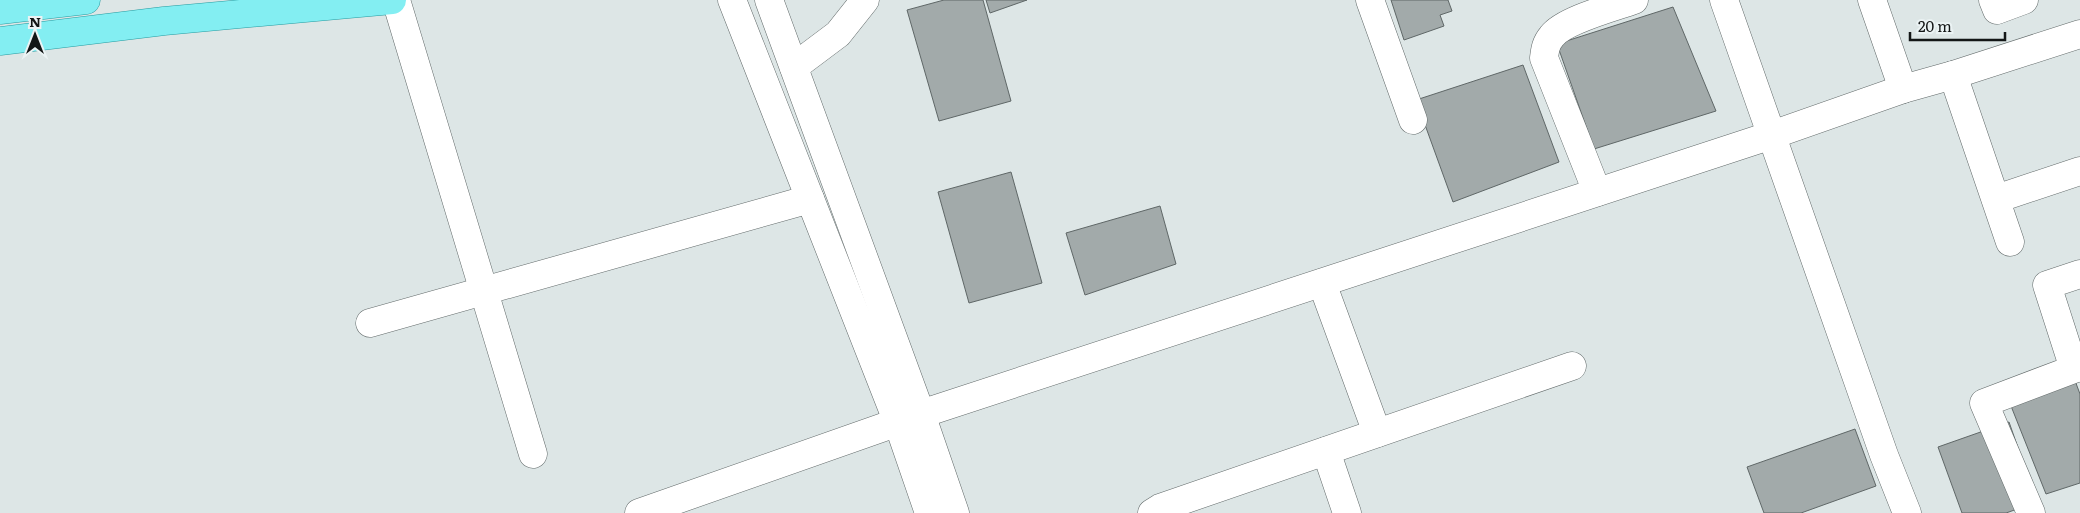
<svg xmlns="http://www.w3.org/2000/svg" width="2080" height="513" font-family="Literata,serif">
  <rect width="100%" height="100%" fill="#dde6e6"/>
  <g fill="#a2aaaa" stroke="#5f6767">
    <path d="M944 0H983L1011 101 939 121 907 10Z"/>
    <path d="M986 0H1027L990 13Z"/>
    <path d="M1391 0H1448L1452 11 1440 15 1444 26 1404 40Z"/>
    <path d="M1673 7 1716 111 1594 149 1557 44Z"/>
    <path d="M1523 65 1559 162 1453 202 1416 100Z"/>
    <path d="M1011 172 1042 283 969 303 938 192Z"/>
    <path d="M1160 206 1176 264 1085 295 1066 233Z"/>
    <path d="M2074 378 2080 394V483L2046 494 2009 401Z"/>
    <path d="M2009 422 2037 502 2006 513H1962L1938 447Z"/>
    <path d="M1855 429 1876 486 1801 513H1764L1747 467Z"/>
  </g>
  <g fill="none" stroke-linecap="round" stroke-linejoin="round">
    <g stroke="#626a6a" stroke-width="29">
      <g id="minor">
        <path d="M396 0 533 454"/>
        <path d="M732 0 898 423 929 513"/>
        <path d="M769 0 921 414 955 513"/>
        <path d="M1370 0 1413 120"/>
        <path d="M1724 0 1884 455 1907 513"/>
        <path d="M1872 0 1903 89"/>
        <path d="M1993 0 1997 10 2024 0"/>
        <path d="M794 67 838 34 865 0"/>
        <path d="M1953 75 2010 242"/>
        <path d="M1597 192 1544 58C1545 49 1546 43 1552 36 1564 20 1614 7 1634 0"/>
        <path d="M1996 199 2080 171"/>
        <path d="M1322 283 1377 433"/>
        <path d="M370 323 810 199"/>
        <path d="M1326 451 1347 513"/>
        <path d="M639 513 921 414 1772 135 1903 89 1953 75 2080 34"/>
        <path d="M1152 513 1160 508 1572 366"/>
        <path d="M2031 513 1984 403 2074 369 2047 285 2080 274"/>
      </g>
    </g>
    <g stroke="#269ba0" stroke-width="29">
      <g id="major">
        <path d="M0 10 86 0"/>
        <path d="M0 41 164 21 392 0"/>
      </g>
    </g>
    <use href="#minor" stroke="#fff" stroke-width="28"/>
    <use href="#major" stroke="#83eef2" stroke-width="28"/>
  </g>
  <g transform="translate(35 35)" stroke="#ebf3f4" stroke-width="4" paint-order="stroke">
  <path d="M0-4L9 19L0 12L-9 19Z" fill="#131616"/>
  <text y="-8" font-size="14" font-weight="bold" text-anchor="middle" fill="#131616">N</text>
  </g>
  <path d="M1910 32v8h95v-8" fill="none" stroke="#131616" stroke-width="2.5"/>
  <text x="1918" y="32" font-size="15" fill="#131616" stroke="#ebf3f4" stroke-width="4" paint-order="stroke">20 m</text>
</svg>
